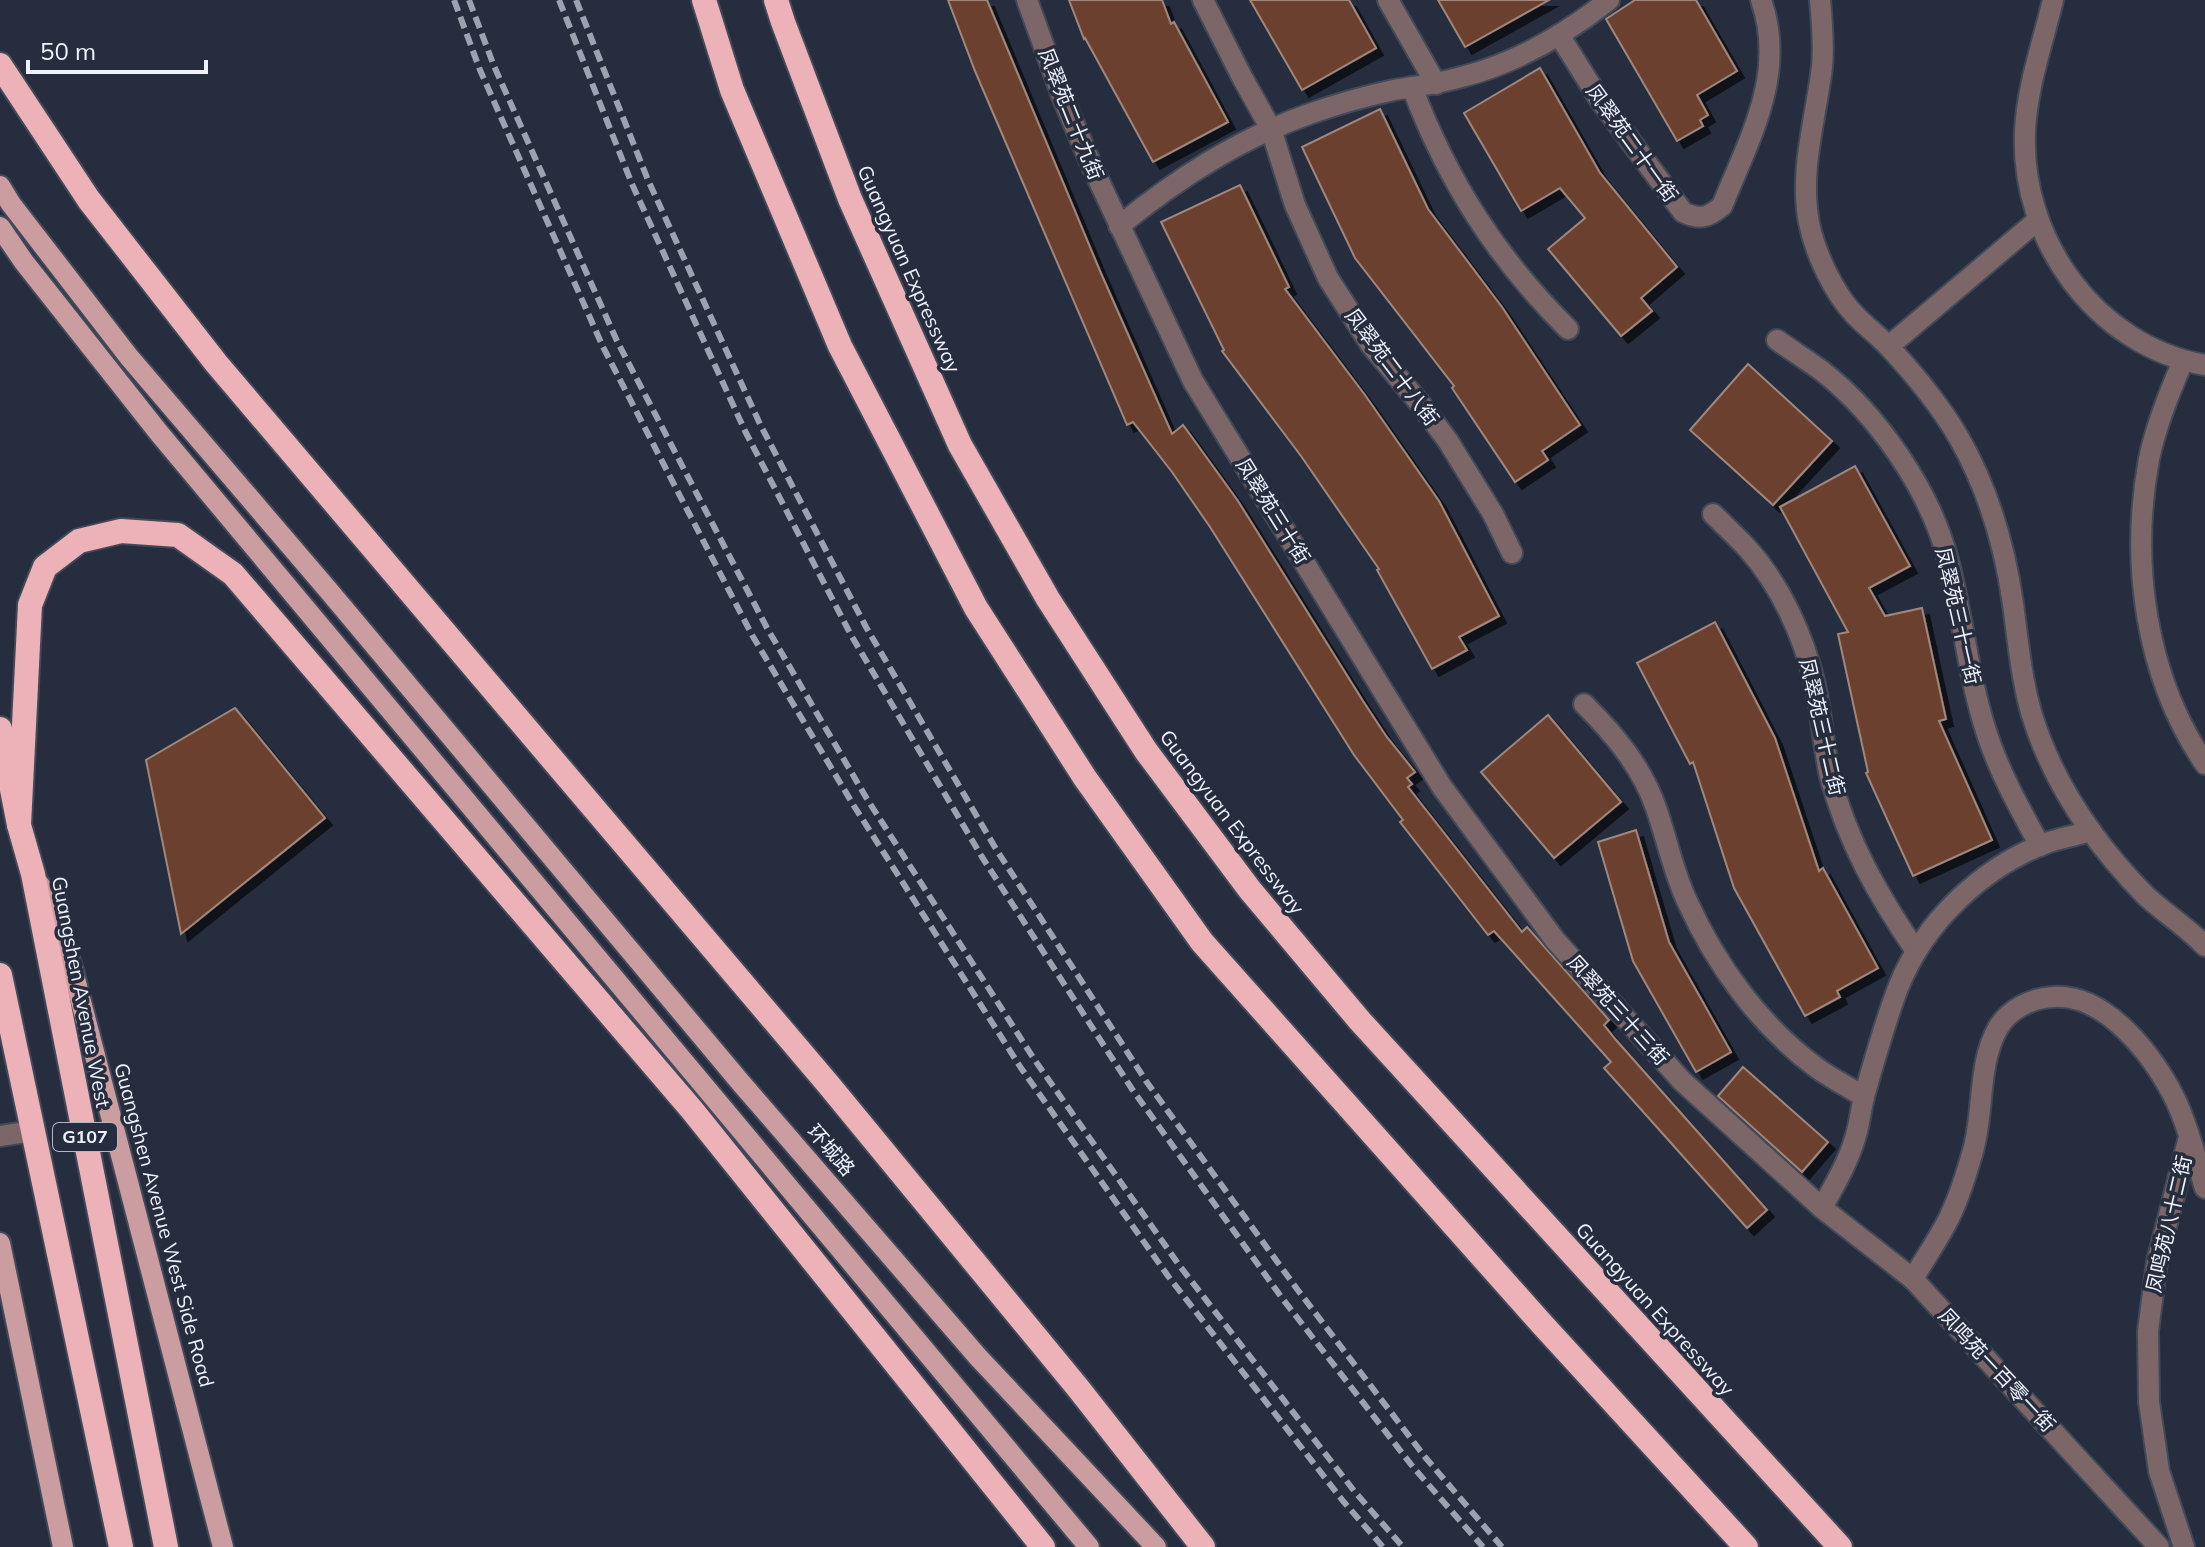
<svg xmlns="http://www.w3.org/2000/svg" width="2205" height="1547" font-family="Mulish,'Noto Sans SC',sans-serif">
  <defs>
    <filter id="shadow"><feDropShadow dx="7" dy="7" stdDeviation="0" flood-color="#0009"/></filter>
  </defs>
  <rect width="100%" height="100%" fill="#262d3e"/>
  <g fill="#6c412e" stroke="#9f877d" stroke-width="2" filter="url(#shadow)">
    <path d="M948 0H987L1100 271 1172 434 1183 425 1238 501 1363 701 1386 736 1415 772 1407 778 1412 784 1408 787 1522 932 1527 927 1609 1020 1604 1025 1616 1040 1767 1210 1747 1228 1604 1068 1611 1062 1494 931 1488 935 1400 822 1403 820 1354 755 1210 527 1172 472 1133 422 1127 425 975 71Z"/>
    <path d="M1069 0H1162L1171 24 1174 22 1228 122 1153 162 1085 38 1084 39Z"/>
    <path d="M1250 0H1349L1376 48 1302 90Z"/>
    <path d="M1438 0H1549L1465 47Z"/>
    <path d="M1635 0H1696L1737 71 1697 95 1708 115 1700 120 1703 126 1677 141 1606 19Z"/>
    <path d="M1540 68 1600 173 1677 267 1641 298 1652 311 1621 336 1548 249 1585 218 1560 188 1521 211 1464 113Z"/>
    <path d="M1380 109 1428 209 1502 307 1580 425 1542 451 1548 460 1515 482 1452 388 1454 386 1355 258 1302 147Z"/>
    <path d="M1240 185 1289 287 1285 289 1365 395 1439 501 1499 616 1459 637 1467 650 1432 669 1377 570 1379 569 1301 456 1222 351 1224 350 1161 222Z"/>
    <path d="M1748 364 1832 441 1773 505 1690 430Z"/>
    <path d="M1855 466 1910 566 1869 588 1885 616 1922 608 1946 719 1939 721 1992 840 1913 876 1866 773 1868 772 1838 634 1848 632 1780 507Z"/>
    <path d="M1715 622 1775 738 1819 871 1823 868 1878 968 1837 991 1840 997 1805 1016 1734 888 1693 762 1690 764 1637 663Z"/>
    <path d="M235 708 325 818 181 934 146 760Z"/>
    <path d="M1548 715 1621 802 1554 858 1481 772Z"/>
    <path d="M1636 830 1669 942 1731 1052 1696 1072 1633 961 1598 842Z"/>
    <path d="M1743 1067 1828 1142 1802 1172 1718 1096Z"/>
  </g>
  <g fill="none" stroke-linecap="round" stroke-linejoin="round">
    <g stroke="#424959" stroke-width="24">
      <g id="minor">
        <path d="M1027 0 1062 96 1090 162 1193 381 1442 787 1555 940 1682 1081 1822 1208 1913 1279 2159 1547"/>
        <path d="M1203 0 1243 79 1271 129 1295 205 1328 278 1371 345 1422 406 1448 441 1493 514 1512 553"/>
        <path d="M1388 0 1436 84"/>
        <path d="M1820 0C1822 21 1824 45 1822 67 1816 118 1799 170 1809 223 1815 252 1833 292 1854 314 1865 326 1878 335 1889 347 1915 375 1940 405 1959 438 1988 489 2005 547 2013 604 2018 641 2021 676 2031 712 2052 782 2094 843 2145 895 2164 913 2187 927 2205 946"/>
        <path d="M2053 0C2043 42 2027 87 2025 131 2020 240 2096 346 2205 365"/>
        <path d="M1559 35 1600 100 1683 212C1699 220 1708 218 1722 206 1749 139 1787 74 1761 0"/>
        <path d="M1412 87C1448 182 1496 257 1568 329"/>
        <path d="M1119 226C1178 178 1240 138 1312 113 1338 104 1366 96 1394 90 1418 86 1442 83 1465 76 1518 62 1566 34 1609 0"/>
        <path d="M1777 340C1791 350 1807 360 1822 371 1878 415 1930 490 1948 560 1963 617 1968 675 1986 731 1999 772 2020 809 2040 846"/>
        <path d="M1889 346 2038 220"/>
        <path d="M2183 361C2169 393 2156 425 2149 459 2130 562 2145 676 2205 764"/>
        <path d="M1713 514C1724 525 1737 537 1748 549 1781 586 1804 637 1815 685 1822 715 1823 746 1830 776 1847 841 1879 897 1916 951"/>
        <path d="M1584 704C1614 734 1642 767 1656 808 1667 839 1673 871 1687 901 1716 965 1760 1026 1817 1068 1832 1079 1849 1087 1864 1097"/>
        <path d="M0 1136 32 1131"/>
        <path d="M1822 1208C1835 1184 1849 1161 1856 1135 1860 1122 1861 1107 1865 1093 1875 1058 1885 1022 1898 988 1924 922 1983 866 2049 842 2062 838 2077 835 2091 831"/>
        <path d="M1913 1279C1925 1258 1940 1237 1950 1216 1960 1195 1968 1169 1974 1147 1984 1108 1978 1063 1998 1028 2009 1009 2032 998 2053 997 2107 993 2155 1058 2176 1101 2189 1129 2196 1159 2205 1188"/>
        <path d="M2184 1547 2159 1471 2149 1402 2148 1331 2157 1262 2189 1137"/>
      </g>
    </g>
    <g stroke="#424959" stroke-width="24">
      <g id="major">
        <path d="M0 186 11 204 129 357 329 591 741 1083 978 1357 1156 1547"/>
        <path d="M0 227 24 262 159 433 1089 1547"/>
        <path d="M40 885 50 902 72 967 223 1547"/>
        <path d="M0 1243 63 1547"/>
      </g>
    </g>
    <g stroke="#424959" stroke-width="28">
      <g id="highway">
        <path d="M704 0 732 90 840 346 976 608 1085 778 1202 942 1541 1323 1746 1547"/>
        <path d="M776 0 783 22 850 199 960 445 1048 599 1146 751 1250 890 1360 1021 1840 1547"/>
        <path d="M0 65 89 200 216 363 828 1084 1078 1388 1203 1547"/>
        <path d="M0 729 19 825 33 874 166 1547"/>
        <path d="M19 825 30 605 45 567 79 541 121 531 178 535 233 574 692 1110 1043 1547"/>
        <path d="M0 975 121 1547"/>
      </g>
    </g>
    <use href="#minor" stroke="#7d6667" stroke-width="20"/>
    <use href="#major" stroke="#cc9da0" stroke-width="20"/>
    <use href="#highway" stroke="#ecb2b7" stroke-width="24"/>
    <g stroke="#9ca2af" stroke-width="6" stroke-dasharray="12 6" stroke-linecap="butt">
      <path d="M454 0 480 70 603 347 752 635 854 806 1021 1068 1168 1276 1343 1501 1383 1547"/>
      <path d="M469 0 494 66 617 341 767 628 867 799 1034 1059 1179 1265 1355 1492 1403 1547"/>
      <path d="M559 0 632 184 745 431 851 635 982 857 1132 1089 1282 1298 1413 1467 1483 1547"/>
      <path d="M576 0 648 180 760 424 866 627 996 849 1146 1081 1297 1289 1425 1457 1502 1547"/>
    </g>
  </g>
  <g text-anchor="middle" stroke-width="7" stroke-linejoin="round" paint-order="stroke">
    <rect fill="#262d3e" stroke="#b1b7c4" stroke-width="2" x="53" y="1123" width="64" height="28" rx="6"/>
    <g font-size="18" font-weight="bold" fill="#edf2fd">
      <text x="85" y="1143">G107</text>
    </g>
    <g font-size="20" fill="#edf2fd" stroke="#262d3e">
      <text transform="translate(1071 114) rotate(68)" y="7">凤翠苑二十九街</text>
      <text transform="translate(1632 143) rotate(54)" y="7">凤翠苑二十一街</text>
      <text transform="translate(909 269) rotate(66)" y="7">Guangyuan Expressway</text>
      <text transform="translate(1392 367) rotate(53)" y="7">凤翠苑二十八街</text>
      <text transform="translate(1273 511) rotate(58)" y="7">凤翠苑三十街</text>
      <text transform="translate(1958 616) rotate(77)" y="7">凤翠苑三十一街</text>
      <text transform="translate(1822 727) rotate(77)" y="7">凤翠苑三十二街</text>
      <text transform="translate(1232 822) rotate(53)" y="7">Guangyuan Expressway</text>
      <text transform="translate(81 992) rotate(79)" y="7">Guangshen Avenue West</text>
      <text transform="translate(1618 1010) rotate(48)" y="7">凤翠苑三十三街</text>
      <text transform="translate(831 1150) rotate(49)" y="7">环城路</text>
      <text transform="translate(2169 1224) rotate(-77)" y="7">凤鸣苑八十二街</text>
      <text transform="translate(164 1225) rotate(75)" y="7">Guangshen Avenue West Side Road</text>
      <text transform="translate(1655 1309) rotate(48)" y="7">Guangyuan Expressway</text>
      <text transform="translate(1997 1370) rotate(47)" y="7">凤鸣苑一百零一街</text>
    </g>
  </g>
  <path d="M28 60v12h178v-12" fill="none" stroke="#edf2fd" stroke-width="4"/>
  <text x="40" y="60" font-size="24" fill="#edf2fd" stroke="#262d3e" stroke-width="6" paint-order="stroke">50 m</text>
</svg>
